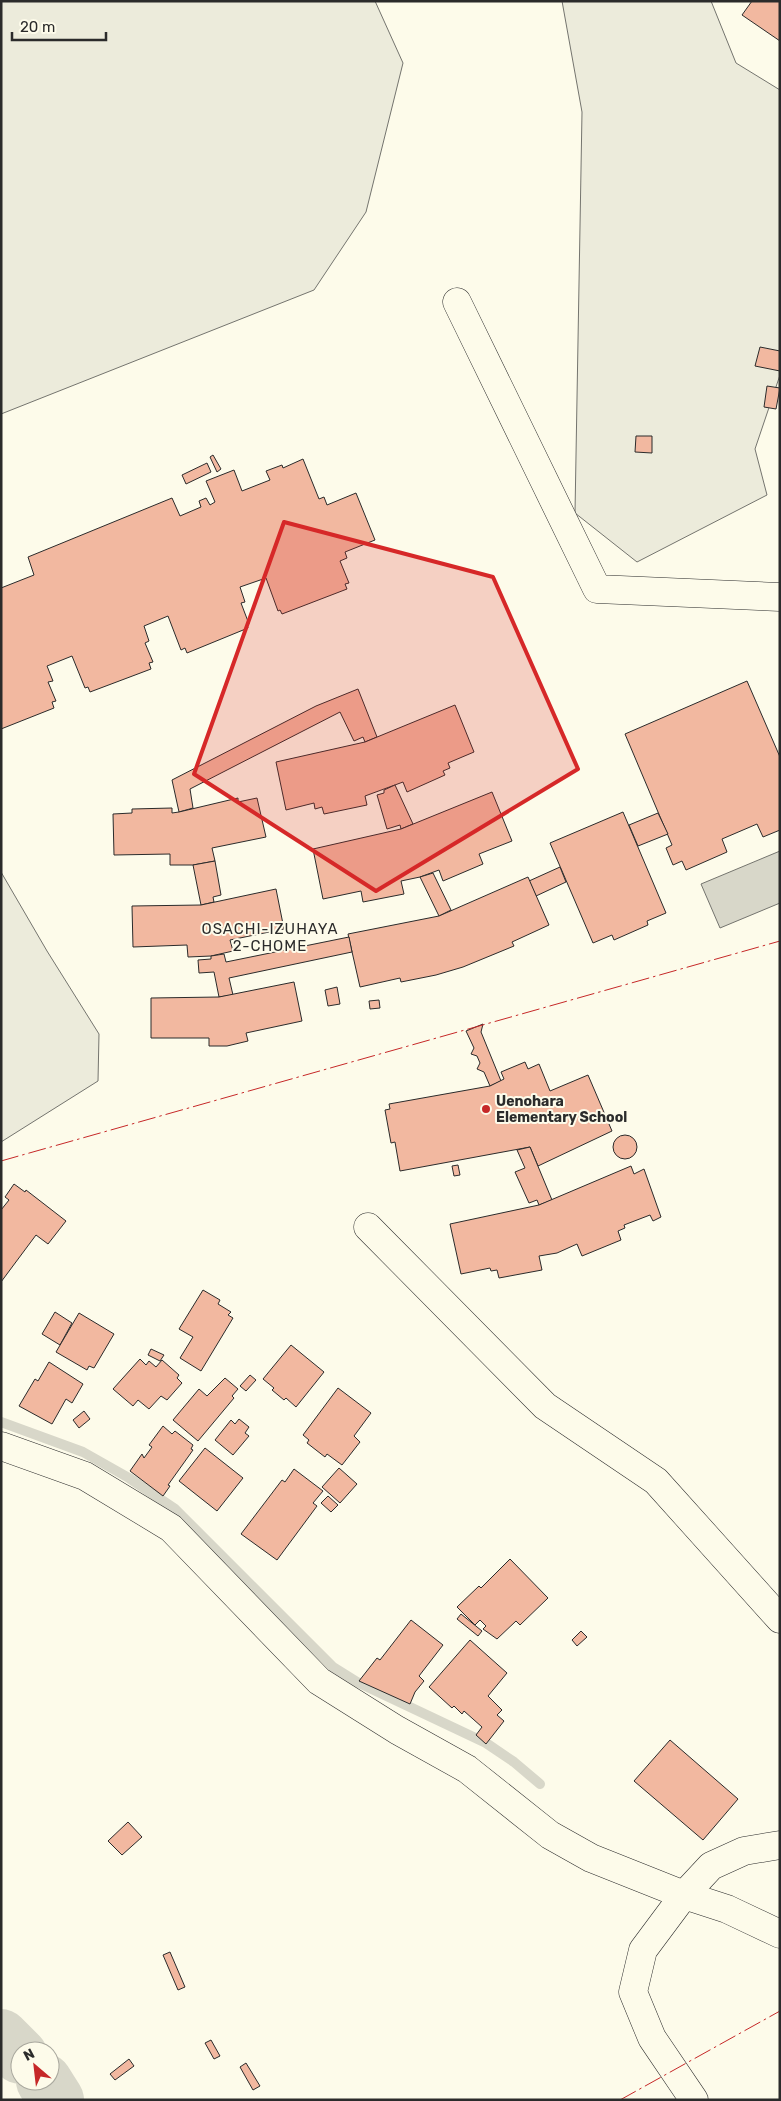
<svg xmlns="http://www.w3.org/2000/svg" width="781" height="2101" font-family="Rubik,sans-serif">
  <rect width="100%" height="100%" fill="#fdfbea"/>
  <g fill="#ecebdb" stroke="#74746e">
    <path d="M1 1H375L403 63 366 212 314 290 1 414Z"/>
    <path d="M562 1H711L736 63 780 90V375L755 449 767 495 637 562 575 513 582 112Z"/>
    <path d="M1 872 47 951 99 1034 98 1081 1 1142Z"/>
  </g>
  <path fill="#d8d7c9" stroke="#74746e" d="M780 851V903L720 928 701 884Z"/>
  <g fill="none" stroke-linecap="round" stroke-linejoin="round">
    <path stroke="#d8d7c9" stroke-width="10" d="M1 1422 83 1452 129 1478 175 1509 333 1667 357 1682 486 1743 514 1762 540 1784"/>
    <g stroke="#d8d7c9" stroke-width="56">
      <path d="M1 2037 20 2056"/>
      <path d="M44 2081 56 2100"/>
    </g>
  </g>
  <g fill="#f2b8a0" stroke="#2b2b2b">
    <path d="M752 1H780V41L742 15Z"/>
    <path d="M760 347 780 351V371L755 366Z"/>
    <path d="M767 386 780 388 776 409 764 407Z"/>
    <path d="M636 436H652V453L635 452Z"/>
    <path d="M213 455 221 469 217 472 210 457Z"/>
    <path d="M303 459 319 499 324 497 327 505 356 493 375 540 345 552 347 558 340 561 349 583 345 584 347 589 282 614 280 610 278 611 266 578 240 587 245 602 241 603 249 624 247 625 248 628 187 653 185 648 181 650 168 616 144 626 149 641 145 643 153 662 149 663 151 669 90 692 88 687 85 688 72 656 47 666 53 681 48 682 56 701 52 702 54 708 1 729V588L34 575 28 557 172 498 180 516 201 507 199 501 206 498 210 505 215 502 206 481 234 470 242 491 270 480 266 471 282 465 283 468Z"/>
    <path d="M207 463 211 472 186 484 182 475Z"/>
    <path d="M747 681 780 757V830L763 837 757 824 722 839 727 852 686 870 682 861 673 865 666 848 672 845 625 734Z"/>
    <path d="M358 689 377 737 365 742 363 737 354 741 340 712 190 789 193 808 179 812 172 780 316 706Z"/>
    <path d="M455 705 474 752 448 763 450 768 443 771 445 775 407 792 403 782 365 796 367 805 324 814 322 807 315 809 314 803 286 810 276 762 365 742Z"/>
    <path d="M395 785 413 824 401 829 400 825 387 829 377 795 384 793V790Z"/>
    <path d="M492 792 512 841 479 854 483 864 443 881 439 870 420 877 401 881 404 894 363 902 361 891 323 899 313 849 401 829Z"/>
    <path d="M238 798V802L257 798 266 837 212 848 215 861 193 865H170V854L114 855 113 814 132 813V809L172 808V813L179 812Z"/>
    <path d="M623 812 666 913 647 921 648 925 614 940 612 935 593 943 550 843Z"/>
    <path d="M658 813 668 834 638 846 629 825Z"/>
    <path d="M215 861 221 895 213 897 214 902 201 905 193 865Z"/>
    <path d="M560 867 566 882 536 896 529 881Z"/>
    <path d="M433 873 451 910 439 916 420 877Z"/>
    <path d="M528 877 549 925 512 942 514 946 463 967 436 975 401 982 400 978 360 987 348 934 439 916Z"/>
    <path d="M276 889 284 929 230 940 233 951 211 956 188 957 187 945 133 947 132 906 201 905Z"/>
    <path d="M349 937 352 952 229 978 233 995 219 997 214 972 199 973 198 960 211 959V956L224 954 226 962Z"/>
    <path d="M294 982 302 1021 246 1033 248 1041 227 1046H209V1038H151V998L219 997Z"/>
    <path d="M337 987 340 1004 328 1006 325 990Z"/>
    <path d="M379 1000 380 1008 370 1009 369 1001Z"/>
    <path d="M483 1024 481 1032 501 1081 490 1086 484 1072 477 1069 480 1063 477 1056 471 1054 474 1048 466 1031Z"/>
    <path d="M525 1062 528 1069 539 1064 550 1091 588 1075 612 1131 538 1166 530 1147 400 1171 395 1142 391 1143 385 1110 390 1109 389 1104 490 1086 504 1079 501 1072Z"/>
    <circle cx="625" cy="1147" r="12"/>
    <path d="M530 1147 552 1200 539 1205 537 1200 529 1203 515 1172 525 1168 517 1150Z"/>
    <path d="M458 1165 460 1175 454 1176 452 1166Z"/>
    <path d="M631 1166 634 1174 644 1169 661 1217 653 1221 650 1215 624 1225 625 1228 618 1231 621 1240 582 1256 577 1244 557 1253 539 1256 542 1270 499 1278 497 1270 491 1271 490 1268 461 1274 450 1224 539 1205Z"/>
    <path d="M14 1184 25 1192 26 1190 66 1221 48 1244 36 1235 1 1282V1210L9 1200 5 1197Z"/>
    <path d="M203 1290 220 1300 218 1304 231 1312 228 1315 233 1318 201 1371 180 1358 193 1337 179 1329Z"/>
    <path d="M55 1312 72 1323 60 1345 42 1334Z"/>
    <path d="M79 1313 114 1334 94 1368 89 1366 87 1370 56 1352Z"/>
    <path d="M291 1345 324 1372 296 1407 286 1398 284 1400 272 1390 274 1388 263 1379Z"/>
    <path d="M151 1349 164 1355 160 1361 148 1355Z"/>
    <path d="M140 1359 146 1365 149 1361 156 1367 162 1360 179 1375 177 1378 182 1383 167 1400 161 1396 149 1409 138 1400 133 1406 113 1389Z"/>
    <path d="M49 1362 83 1384 72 1403 66 1399 52 1424 19 1406 35 1379 38 1381Z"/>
    <path d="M250 1375 256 1380 246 1391 240 1386Z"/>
    <path d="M225 1378 238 1389 232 1396 234 1398 198 1441 173 1420 199 1389 207 1396Z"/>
    <path d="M338 1388 371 1413 354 1436 360 1442 342 1465 327 1454 325 1457 307 1443 309 1440 303 1435Z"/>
    <path d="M84 1411 90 1419 79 1428 73 1420Z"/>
    <path d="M239 1419 249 1427 245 1433 249 1436 233 1455 215 1440 231 1420 235 1424Z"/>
    <path d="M163 1426 172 1434 175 1431 193 1445 191 1449 193 1450 168 1485 170 1486 163 1496 130 1471 142 1454 144 1458 152 1447 149 1445Z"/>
    <path d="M205 1448 243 1478 217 1511 179 1481Z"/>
    <path d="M339 1468 357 1484 340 1503 322 1487Z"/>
    <path d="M294 1469 323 1491 313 1503 317 1506 277 1560 241 1534 282 1480 285 1482Z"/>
    <path d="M328 1496 338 1505 331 1512 321 1503Z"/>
    <path d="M510 1559 548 1598 520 1625 516 1621 497 1639 483 1629 486 1626 480 1620 475 1625 457 1607 479 1586 481 1588Z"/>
    <path d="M461 1614 482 1631 478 1636 457 1619Z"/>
    <path d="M411 1620 443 1645 419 1676 424 1681 415 1692 410 1704 359 1681 377 1658 380 1660Z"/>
    <path d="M581 1631 587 1637 577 1646 572 1640Z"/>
    <path d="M470 1640 507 1673 488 1696 502 1710 497 1715 504 1721 486 1744 476 1735 482 1727 464 1711 462 1714 454 1706 452 1708 429 1687Z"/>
    <path d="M670 1740 738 1799 703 1840 634 1781Z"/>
    <path d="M128 1822 142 1837 122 1855 108 1841Z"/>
    <path d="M170 1952 185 1987 178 1990 163 1955Z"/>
    <path d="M211 2040 220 2056 214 2059 205 2043Z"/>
    <path d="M129 2059 134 2066 115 2080 110 2074Z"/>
    <path d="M246 2063 260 2086 253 2090 240 2067Z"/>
  </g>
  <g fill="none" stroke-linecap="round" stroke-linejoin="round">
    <g stroke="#2b2b2b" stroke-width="29">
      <g id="minor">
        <path d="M457 302 597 589 780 597"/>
        <path d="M368 1227 545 1406 656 1481 780 1619"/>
        <path d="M1 1446 85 1476 171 1528 319 1681 397 1730 467 1769 550 1835 591 1858 684 1895 727 1909 780 1934"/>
        <path d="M694 2100 652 2038 633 1992 643 1950 684 1895 711 1866 744 1851 780 1845"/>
      </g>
    </g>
    <use href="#minor" stroke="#fdfbea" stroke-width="28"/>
    <g stroke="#c62828" stroke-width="1" stroke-dasharray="18 4 2.5 4" stroke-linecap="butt">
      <path d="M1 1161 780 941"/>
      <path d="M620 2100 780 2011"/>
    </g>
  </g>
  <path fill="#d62828" fill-opacity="0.2" stroke="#d62828" stroke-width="4" stroke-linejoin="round" d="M284 522 493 577 578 769 376 891 194 774Z"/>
  <circle fill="#c62828" stroke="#fdfbea" stroke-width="2" cx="486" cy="1109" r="5"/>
  <g text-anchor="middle" stroke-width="4" stroke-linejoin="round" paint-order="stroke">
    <g font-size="14" font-weight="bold" fill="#2b2b2b" stroke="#fdfbea" text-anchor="start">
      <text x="496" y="1106">Uenohara<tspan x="496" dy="16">Elementary School</tspan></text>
    </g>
    <g font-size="15" letter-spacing="1" fill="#2b2b2b" stroke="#fdfbea">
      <text x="270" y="934">OSACHI-IZUHAYA<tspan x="270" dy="17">2-CHOME</tspan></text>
    </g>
  </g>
  <rect width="781" height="2101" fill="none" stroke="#2b2b2b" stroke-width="5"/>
  <g transform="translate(35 2066) rotate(332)"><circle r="24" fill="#fdfbea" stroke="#a9a89e"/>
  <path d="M0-4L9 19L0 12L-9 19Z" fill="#c62828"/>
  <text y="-8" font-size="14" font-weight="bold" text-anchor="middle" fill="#2b2b2b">N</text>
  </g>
  <path d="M12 32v8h94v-8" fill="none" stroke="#2b2b2b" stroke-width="2.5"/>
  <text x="20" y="32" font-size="15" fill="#2b2b2b" stroke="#fdfbea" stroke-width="4" paint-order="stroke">20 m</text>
</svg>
